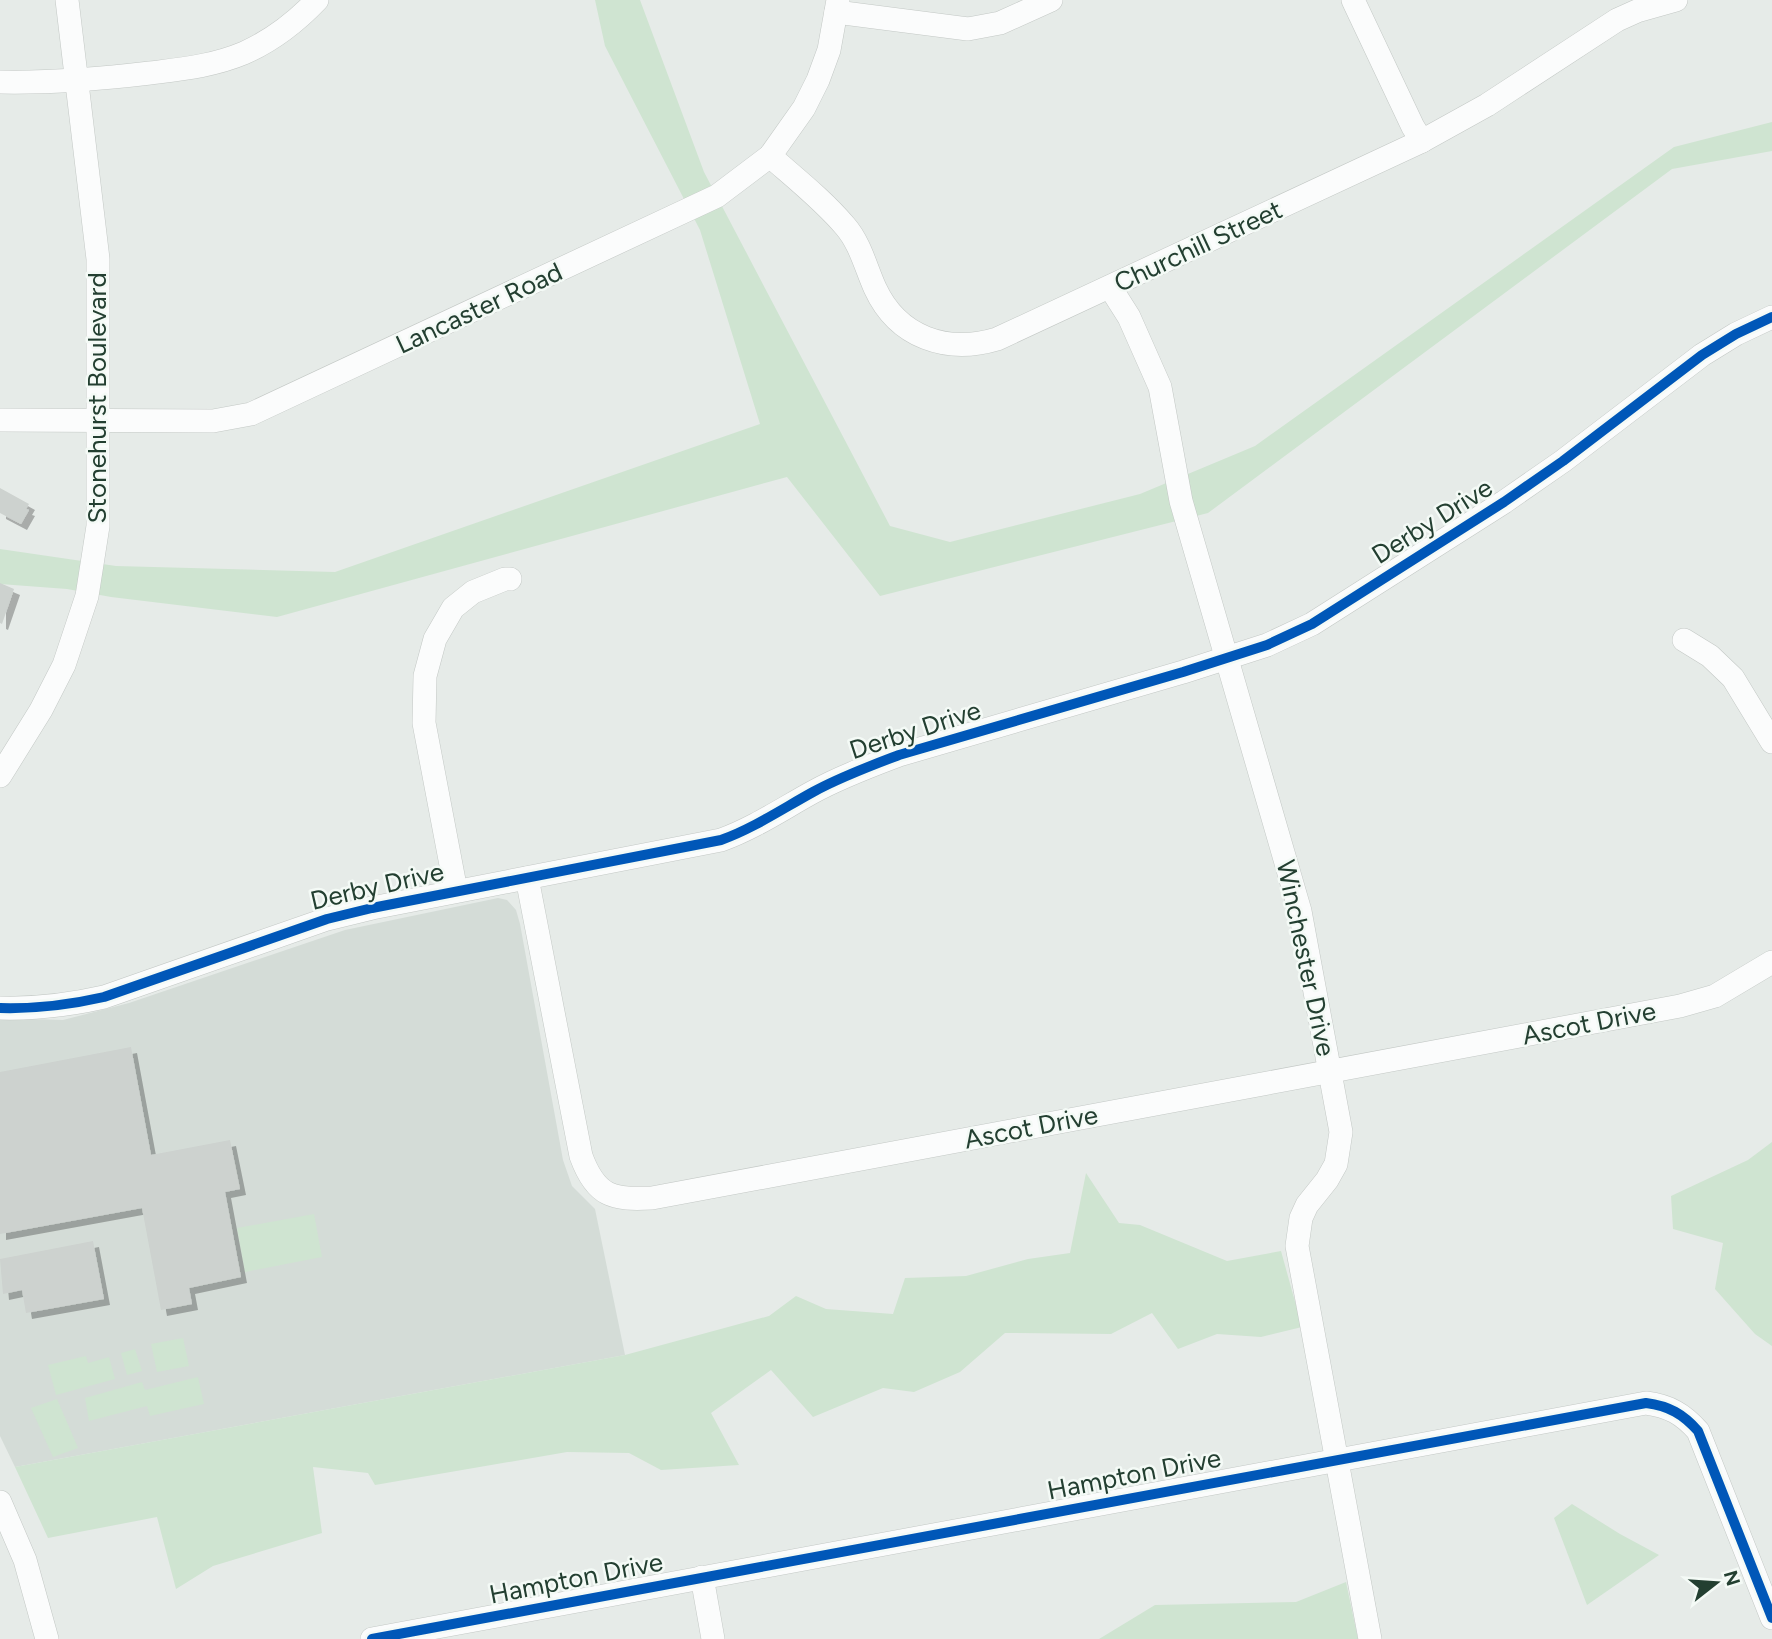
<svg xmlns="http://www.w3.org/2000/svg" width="1772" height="1639" font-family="Figtree,sans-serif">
  <defs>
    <filter id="shadow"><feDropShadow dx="6" dy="6" stdDeviation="0" flood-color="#0004"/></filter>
  </defs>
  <rect width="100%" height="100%" fill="#e6ebe8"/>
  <path fill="#d4dcd7" d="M498 898 507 900 516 910 520 924 563 1160 572 1186 595 1209 625 1355 15 1467 0 1436V1018L63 1020 129 1003 345 930Z"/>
  <g fill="#cfe4d1">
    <path d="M595 0H640L704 172 890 526 950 542 1140 494 1255 446 1674 147 1772 122V151L1672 169 1208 513 880 596 787 477 277 617 111 597 67 589 0 584V549L116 566 335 572 760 424 700 230 605 46Z"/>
    <path d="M1772 1142V1346L1755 1334 1715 1289 1723 1243 1673 1229 1671 1196 1748 1160Z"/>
    <path d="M1086 1173 1119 1223 1140 1225 1227 1261 1281 1251 1302 1327 1261 1337 1217 1334 1178 1349 1152 1313 1111 1334 1005 1333 960 1372 914 1392 883 1388 813 1417 771 1370 711 1413 739 1465 661 1470 629 1453 567 1452 375 1485 368 1473 313 1467 322 1533 213 1566 176 1589 157 1517 48 1538 15 1467 625 1355 769 1316 796 1296 826 1309 893 1314 905 1278 966 1276 1028 1259 1070 1253Z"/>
    <path d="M314 1214 322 1257 245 1272 237 1228Z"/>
    <path d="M183 1338 189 1366 157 1372 151 1344Z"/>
    <path d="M135 1349 142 1371 127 1375 121 1353Z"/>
    <path d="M86 1356 88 1363 109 1357 115 1379 56 1395 48 1365Z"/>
    <path d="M198 1377 204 1404 150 1416 147 1406 89 1421 85 1398 142 1382 145 1390Z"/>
    <path d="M57 1399 78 1448 53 1457 31 1408Z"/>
    <path d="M1572 1504 1620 1534 1659 1555 1587 1605 1554 1518Z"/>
    <path d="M1346 1582 1358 1639H1099L1155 1605 1296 1602Z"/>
  </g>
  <g fill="#cdd2cf" filter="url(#shadow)">
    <path d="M0 488 29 504 26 509 29 510 21 524 0 513Z"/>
    <path d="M0 583 14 589 2 624 0 623Z"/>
    <path d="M131 1047 151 1155 230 1140 240 1189 225 1192 241 1277 189 1288 192 1304 161 1310 142 1208 0 1234V1072Z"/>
    <path d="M93 1241 104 1299 26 1313 22 1290 3 1294 0 1259Z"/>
  </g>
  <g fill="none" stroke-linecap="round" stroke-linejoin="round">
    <g stroke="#c3c8c5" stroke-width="24">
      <g id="minor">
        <path d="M1353 0 1413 127 1422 141"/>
        <path d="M836 12 968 29 1000 23 1051 0"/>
        <path d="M0 82C50 83 100 79 150 73 182 69 213 66 244 53 271 41 296 22 317 0"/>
        <path d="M770 156C795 178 823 200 845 226 860 243 866 268 875 288 898 338 947 354 997 339L1422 141 1487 105 1617 20 1637 11 1676 0"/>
        <path d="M1110 287 1129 317 1160 387 1181 501 1300 911 1341 1132 1336 1164 1327 1180 1307 1205 1301 1218 1297 1246 1370 1639"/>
        <path d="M0 420 213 421 251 414 717 196 770 156 804 108 818 80 829 50 838 0"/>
        <path d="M1684 640 1710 656 1733 678 1772 742"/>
        <path d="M0 776 41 710 64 665 87 596 98 526V259L67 0"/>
        <path d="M527 878 581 1156C596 1197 613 1200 652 1198L1680 1006 1715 996 1772 962"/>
        <path d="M456 891 424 723 425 676 435 639 453 608 473 592 505 579H510"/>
        <path d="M0 1008C36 1009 69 1005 104 997L327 919 372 908 721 840C754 828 782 809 813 792 840 777 870 766 899 755L1183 672 1267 645 1312 624 1504 502 1563 461 1702 355 1736 334 1772 317"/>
        <path d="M0 1502 25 1560 47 1639"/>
        <path d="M702 1577 713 1639"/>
        <path d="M372 1639 1646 1403C1669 1406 1683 1414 1698 1431L1772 1618"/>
      </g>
    </g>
    <use href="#minor" stroke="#fbfcfc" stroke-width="23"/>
    <g stroke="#f4faf6" stroke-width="15">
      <g id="cycleway">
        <path d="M0 1008C36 1009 69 1005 104 997L327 919 372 908 721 840C754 828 782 809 813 792 840 777 870 766 899 755L1183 672 1267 645 1312 624 1504 502 1563 461 1702 355 1736 334 1772 317"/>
        <path d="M372 1639 1646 1403C1669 1406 1683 1414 1698 1431L1772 1618"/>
      </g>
    </g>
    <use href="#cycleway" stroke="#0057b8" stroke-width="10"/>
  </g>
  <g text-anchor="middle" stroke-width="5" stroke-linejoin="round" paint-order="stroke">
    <g font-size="26" fill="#233f31" stroke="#f4faf6">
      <text transform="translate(1198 246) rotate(-25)" y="9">Churchill Street</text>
      <text transform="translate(479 308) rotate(-25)" y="9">Lancaster Road</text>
      <text transform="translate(97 398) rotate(-90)" y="9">Stonehurst Boulevard</text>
      <text transform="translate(1432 521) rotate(-32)" y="9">Derby Drive</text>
      <text transform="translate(915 730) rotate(-18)" y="9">Derby Drive</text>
      <text transform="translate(377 886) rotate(-13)" y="9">Derby Drive</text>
      <text transform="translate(1306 958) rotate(78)" y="9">Winchester Drive</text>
      <text transform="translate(1589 1023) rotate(-11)" y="9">Ascot Drive</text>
      <text transform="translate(1031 1127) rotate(-11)" y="9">Ascot Drive</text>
      <text transform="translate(1134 1474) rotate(-11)" y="9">Hampton Drive</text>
      <text transform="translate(576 1578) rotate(-11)" y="9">Hampton Drive</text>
    </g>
  </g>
  <g transform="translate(1716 1583) rotate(73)" stroke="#f4faf6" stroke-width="5" paint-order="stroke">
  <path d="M0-5L12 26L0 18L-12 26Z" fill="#233f31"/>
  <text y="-10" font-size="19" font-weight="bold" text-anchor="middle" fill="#233f31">N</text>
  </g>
</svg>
